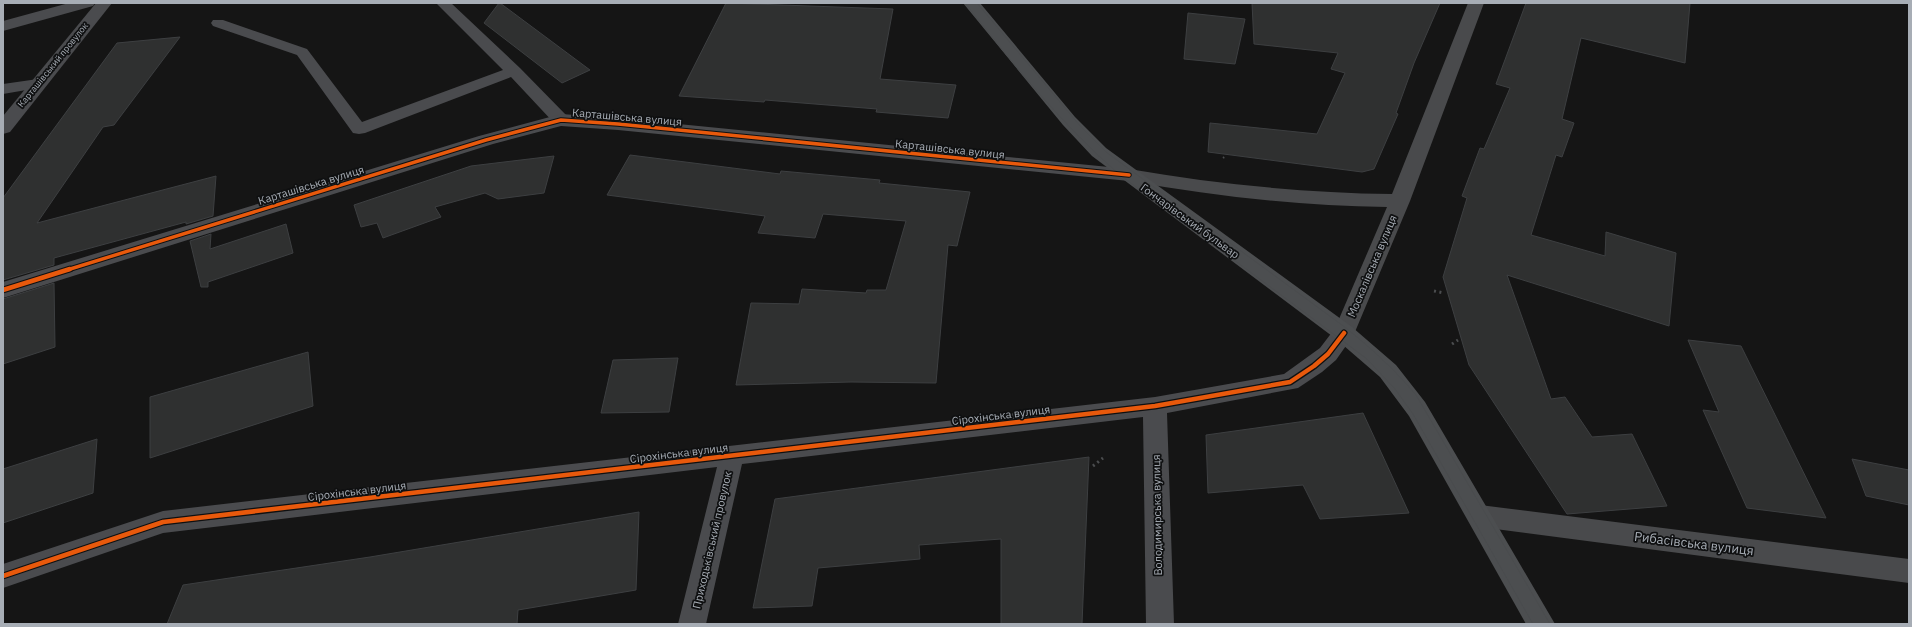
<svg xmlns="http://www.w3.org/2000/svg" width="1912" height="627" font-family="'IBM Plex Sans',sans-serif">
  <rect width="100%" height="100%" fill="#151515"/>
  <g fill="#2f3030" stroke="#3d3f41">
    <path d="M499 3H500L590 70 562 83 484 23Z"/>
    <path d="M726 3 893 9 880 79 956 85 948 118 876 112 877 109 765 100 764 102 679 96Z"/>
    <path d="M1252 3H1440L1414 63 1396 113 1398 114 1374 169 1362 172 1208 152 1210 123 1317 134 1345 73 1331 69 1338 53 1254 44Z"/>
    <path d="M1526 3H1690L1685 63 1581 38 1562 119 1574 123 1562 157 1556 155 1531 235 1605 256 1606 232 1676 253 1669 326 1507 275 1551 399 1565 397 1592 437 1632 434 1667 506 1567 514 1469 365 1443 277 1467 198 1462 196 1480 148 1484 149 1510 88 1496 84Z"/>
    <path d="M1188 13 1245 19 1235 64 1184 59Z"/>
    <path d="M180 37 114 125 103 127 37 223 216 176 213 216 186 224V222L54 258V265L3 280V198L117 43Z"/>
    <path d="M630 155 780 174 781 171 880 180 879 183 970 192 957 246 948 245 936 383 851 382 736 385 751 303 799 304 802 289 866 293 867 290H886L906 221 823 214 815 238 758 233 765 216 607 195Z"/>
    <path d="M554 156 544 193 498 199 485 193 435 207 441 217 383 238 377 223 361 227 354 205 471 166Z"/>
    <path d="M286 224 293 253 208 282V287H201L190 241 211 234 210 249Z"/>
    <path d="M54 283 55 347 3 364V299Z"/>
    <path d="M1688 340 1741 346 1826 518 1747 508 1703 410 1719 412Z"/>
    <path d="M308 352 313 406 150 458V397Z"/>
    <path d="M678 358 669 412 601 413 613 360Z"/>
    <path d="M1363 413 1409 513 1320 519 1303 485 1208 493 1206 435Z"/>
    <path d="M97 439 93 493 3 523V469Z"/>
    <path d="M1089 457 1082 624H1001V539L919 545 920 559 818 568 812 606 753 608 775 499Z"/>
    <path d="M1852 459 1909 470V505L1866 496Z"/>
    <path d="M639 512 636 590 518 610 517 624H167L183 585 370 557Z"/>
  </g>
  <g fill="none" stroke-linecap="round" stroke-linejoin="round">
    <path stroke="#4b4d4f" stroke-width="2" stroke-dasharray="1.5 2.5" stroke-linecap="butt" d="M1223 158 1226 156"/>
    <g stroke="#4b4d4f" stroke-width="3" stroke-dasharray="2 3.5" stroke-linecap="butt">
      <path d="M1434 291 1444 293"/>
      <path d="M1452 344 1458 340"/>
      <path d="M1093 466 1103 458"/>
    </g>
    <g fill="#4a4b4e" fill-rule="evenodd">
      <path d="M436 3H451L520 68 567 116 569 120 567 124 561 125 555 124 511 77 365 133 359 134 353 133 297 55 213 26 211 23 213 20H223L307 49 362 122 503 70Z"/>
      <path d="M38 79 44 81 46 84 44 87 3 94V84Z"/>
    </g>
    <g fill="#4a4b4e" fill-rule="evenodd">
      <path d="M69 3H95L93 6 3 31V21Z"/>
      <path d="M96 3H112L10 132 3 134V116Z"/>
      <path d="M561 114 618 118 1129 169 1136 171 1139 175 1136 179 1129 181 618 130 561 126 493 144 3 298V282L479 136Z"/>
      <path d="M1344 325 1352 327 1355 333 1336 360 1322 372 1298 388 1167 413 1174 624H1146L1143 417 742 464 706 624H678L717 467 163 533 3 588V564L163 511 1155 397 1284 374 1320 348 1336 327Z"/>
    </g>
    <g fill="#494a4c" fill-rule="evenodd">
      <path d="M1468 3H1484L1410 201 1352 339 1344 341 1336 339 1333 333 1387 207C1300 206 1214 196 1129 181L1122 179 1119 175 1122 171 1129 169C1216 184 1304 193 1392 194Z"/>
      <path d="M1480 505 1909 559V583L1480 527 1471 524 1467 516 1471 508Z"/>
    </g>
    <path fill="#4c4e50" fill-rule="evenodd" d="M963 3H980L1075 117 1106 148 1352 327 1396 365 1425 402 1555 624H1526L1409 416 1380 377 1336 339 1092 156 1063 125Z"/>
    <g stroke="#4a4c4e" stroke-width="1">
      <path d="M965 3C1013 64 1061 124 1120 175L1367 359 1395 389 1413 414 1533 624"/>
      <path d="M977 3 1081 127 1106 152 1346 328C1372 349 1395 370 1416 395L1550 624"/>
    </g>
    <g stroke="#0f1011" stroke-width="5.5">
      <path id="cycleway-far1" d="M67 270 486 140 561 120 618 124 1129 175"/>
    </g>
    <g stroke="#0f1011" stroke-width="7">
      <g id="cycleway">
        <path d="M3 290 70 269"/>
        <path d="M3 576 163 522 1155 406 1290 382 1314 366 1328 354 1344 333"/>
      </g>
    </g>
    <use href="#cycleway-far1" stroke="#e8590c" stroke-width="3.5"/>
    <use href="#cycleway" stroke="#e8590c" stroke-width="4.5"/>
  </g>
  <g text-anchor="middle" stroke-width="3.5" stroke-linejoin="round" paint-order="stroke">
    <g font-size="9" fill="#a7adb5" stroke="#0f1011">
      <text transform="translate(53 65) rotate(-51)" y="3">Карташівський провулок</text>
    </g>
    <g font-size="11" fill="#a7adb5" stroke="#0f1011">
      <text transform="translate(627 117) rotate(5)" y="4">Карташівська вулиця</text>
      <text transform="translate(950 149) rotate(6)" y="4">Карташівська вулиця</text>
      <text transform="translate(311 185) rotate(-17)" y="4">Карташівська вулиця</text>
      <text transform="translate(1190 221) rotate(36)" y="4">Гончарівський бульвар</text>
      <text transform="translate(1372 266) rotate(-67)" y="4">Москалівська вулиця</text>
      <text transform="translate(1001 415) rotate(-7)" y="4">Сірохінська вулиця</text>
      <text transform="translate(679 453) rotate(-7)" y="4">Сірохінська вулиця</text>
      <text transform="translate(357 491) rotate(-7)" y="4">Сірохінська вулиця</text>
      <text transform="translate(1157 515) rotate(-91)" y="4">Володимирська вулиця</text>
      <text transform="translate(712 540) rotate(-77)" y="4">Приходьківський провулок</text>
    </g>
    <g font-size="13" fill="#a7adb5" stroke="#0f1011">
      <text transform="translate(1694 543) rotate(7)" y="5">Рибасівська вулиця</text>
    </g>
  </g>
  <rect width="1912" height="627" fill="none" stroke="#a7adb5" stroke-width="8"/>
</svg>
